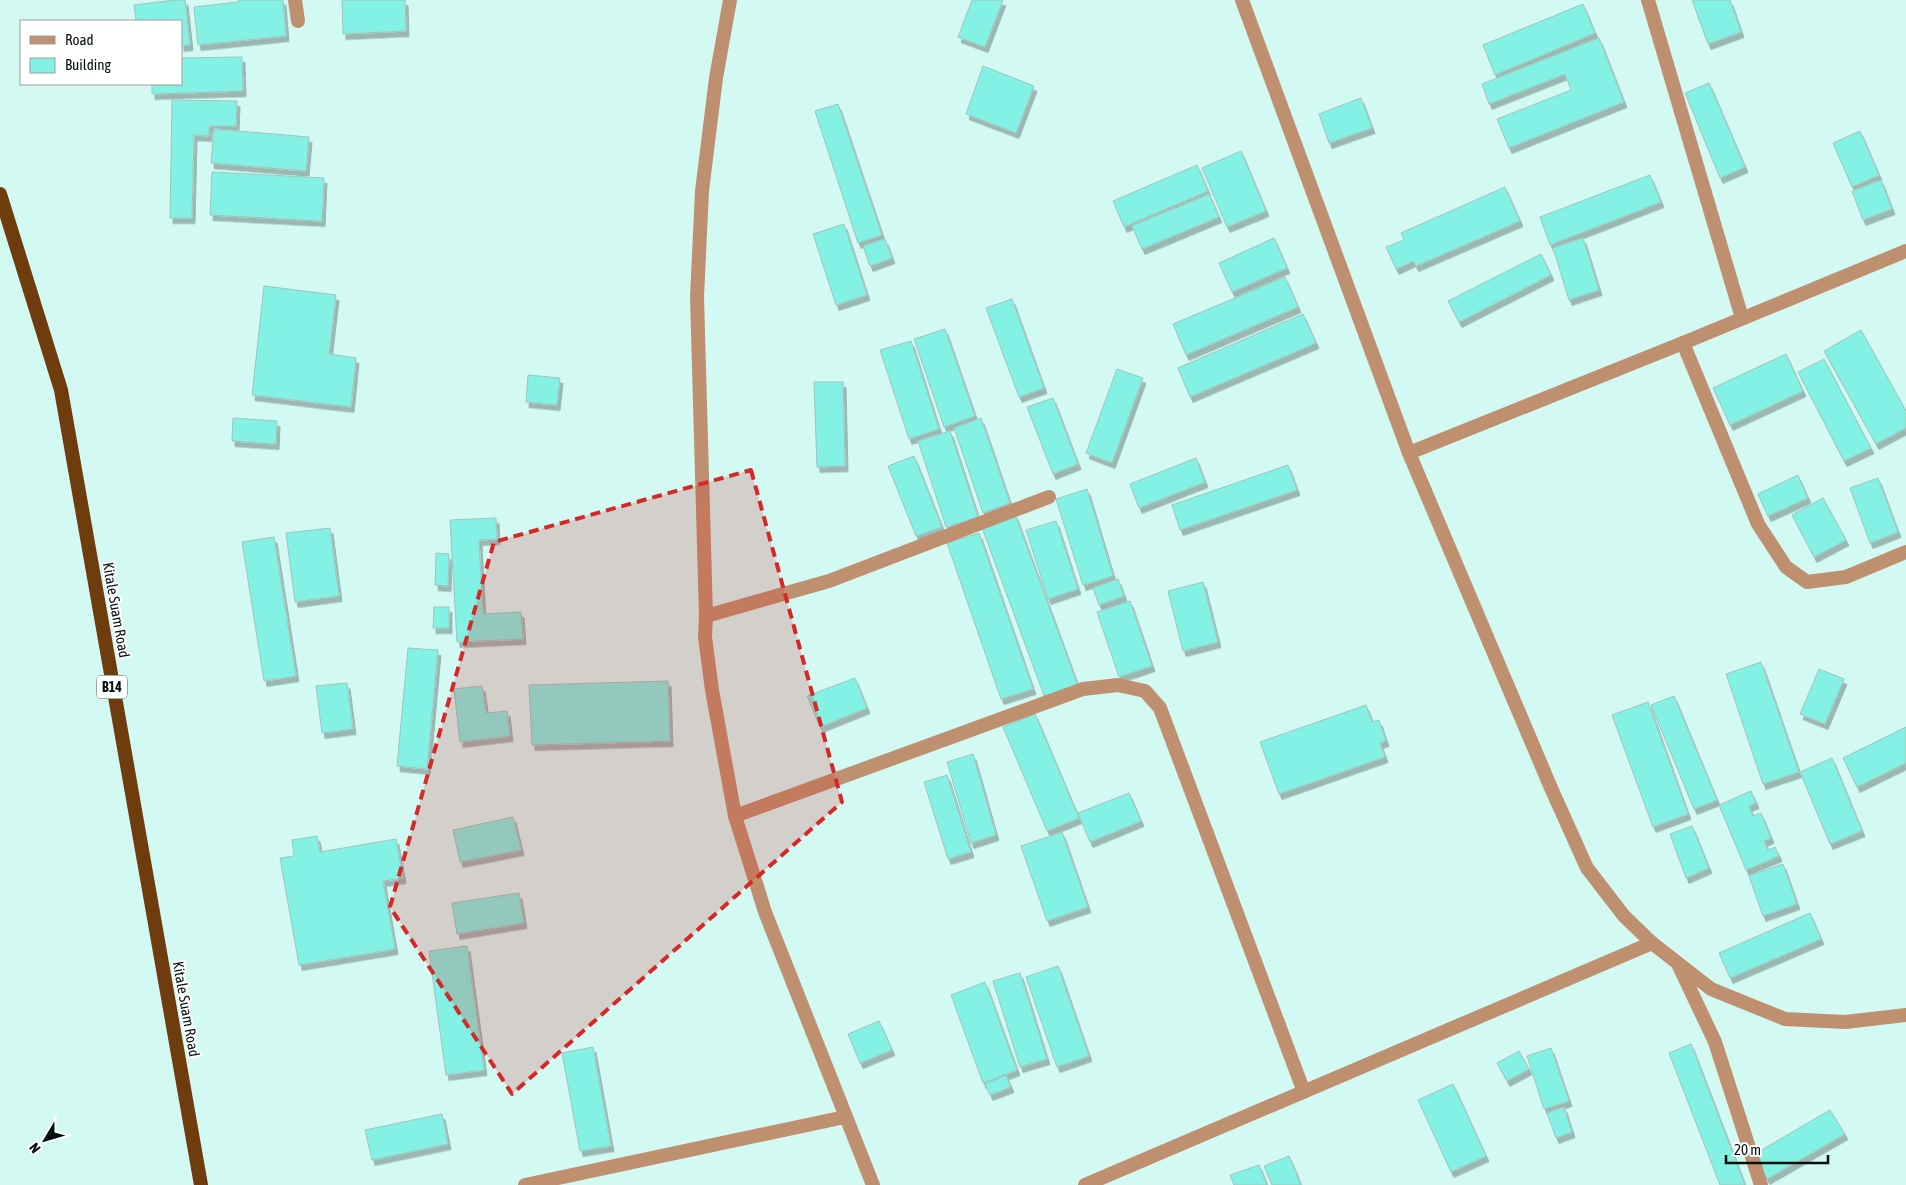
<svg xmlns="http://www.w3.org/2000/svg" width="1906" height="1185" font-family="'Asap Condensed',sans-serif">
  <defs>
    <filter id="shadow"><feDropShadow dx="3" dy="5.5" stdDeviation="0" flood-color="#0004"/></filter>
  </defs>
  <rect width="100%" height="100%" fill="#d3f9f3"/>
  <g fill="#83f1e3" stroke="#9fc4be" filter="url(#shadow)">
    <path d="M175 0H185L190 45 181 46V21H136L134 5Z"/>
    <path d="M238 0H283L286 36 198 45 194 7 238 2Z"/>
    <path d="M342 0H405L406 31 343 34Z"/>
    <path d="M972 0H1003L985 47 958 37Z"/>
    <path d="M1692 0H1730L1741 32 1708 44Z"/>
    <path d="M1583 4 1595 33 1495 75 1483 45Z"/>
    <path d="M1599 38 1624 102 1509 148 1497 119 1571 90 1565 74 1489 104 1482 84Z"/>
    <path d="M242 57 243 91 152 94V84H181V58Z"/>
    <path d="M983 66 1034 86 1016 133 966 114Z"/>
    <path d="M1709 83 1745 167 1720 178 1685 93Z"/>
    <path d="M1361 98 1372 128 1329 143 1319 114Z"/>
    <path d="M172 100 237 101 236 126H209V136L194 135 192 218H170Z"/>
    <path d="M838 104 882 235 858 243 815 111Z"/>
    <path d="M214 129 309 137 306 171 211 163Z"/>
    <path d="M1860 131 1879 175 1852 187 1833 143Z"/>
    <path d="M1241 151 1266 211 1227 227 1202 168Z"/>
    <path d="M1197 165 1208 191 1124 227 1113 201Z"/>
    <path d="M212 172 324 178 322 221 210 215Z"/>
    <path d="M1650 175 1661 202 1550 245 1540 217Z"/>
    <path d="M1881 180 1892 209 1863 220 1852 191Z"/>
    <path d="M1505 187 1520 221 1416 266 1413 261 1396 269 1386 247 1404 240 1401 233Z"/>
    <path d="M1209 194 1219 217 1142 249 1132 226Z"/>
    <path d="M844 224 867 295 836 305 813 234Z"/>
    <path d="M1274 238 1287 268 1232 292 1219 263Z"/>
    <path d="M1583 238 1599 290 1569 300 1553 248Z"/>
    <path d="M885 239 892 258 870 266 863 246Z"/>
    <path d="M1541 254 1551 275 1459 322 1448 301Z"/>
    <path d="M1285 277 1298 307 1186 355 1173 324Z"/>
    <path d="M264 286 336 295 329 354 356 358 351 407 252 395Z"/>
    <path d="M1012 299 1044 388 1019 397 986 308Z"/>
    <path d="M1303 314 1316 343 1190 397 1178 368Z"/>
    <path d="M945 329 975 416 944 427 914 339Z"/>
    <path d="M1861 330 1906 411V428L1876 444 1824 351Z"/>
    <path d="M911 341 939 429 909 439 880 350Z"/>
    <path d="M1786 354 1803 391 1730 425 1713 388Z"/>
    <path d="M1824 359 1871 448 1844 461 1798 372Z"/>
    <path d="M1117 369 1143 378 1112 463 1086 453Z"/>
    <path d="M528 375 560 378 557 405 526 402Z"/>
    <path d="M814 382H843L845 466 817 467Z"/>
    <path d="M1053 398 1078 464 1053 474 1027 407Z"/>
    <path d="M233 418 277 421 276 444 232 441Z"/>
    <path d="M981 418 1010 503 983 513 954 428Z"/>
    <path d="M950 431 978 517 946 527 918 441Z"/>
    <path d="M914 456 942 527 916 536 888 466Z"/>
    <path d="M1196 458 1205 482 1139 508 1130 484Z"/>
    <path d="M1288 465 1297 490 1180 530 1172 505Z"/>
    <path d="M1798 475 1808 498 1768 516 1758 494Z"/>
    <path d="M1878 478 1898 532 1870 543 1850 488Z"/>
    <path d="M1087 489 1113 576 1083 585 1056 499Z"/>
    <path d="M1823 498 1846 540 1814 557 1792 515Z"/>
    <path d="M1015 514 1078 686 1045 698 981 525Z"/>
    <path d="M496 518 497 539 479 540 483 614 521 612 523 639 457 642 450 520Z"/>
    <path d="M1056 521 1078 589 1048 599 1026 530Z"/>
    <path d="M330 528 339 596 295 602 286 533Z"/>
    <path d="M979 533 1033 689 1001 699 947 543Z"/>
    <path d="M274 537 296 676 264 681 242 542Z"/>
    <path d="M436 553 449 554 448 586 435 585Z"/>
    <path d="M1118 579 1124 596 1099 605 1093 588Z"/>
    <path d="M1203 582 1218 642 1183 651 1168 591Z"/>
    <path d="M1130 601 1152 666 1119 677 1097 612Z"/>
    <path d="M434 607H449V628H433Z"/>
    <path d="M408 648 438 650 427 769 397 766Z"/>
    <path d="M1761 662 1799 772 1763 784 1726 674Z"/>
    <path d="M1819 669 1844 679 1825 724 1800 714Z"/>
    <path d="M855 678 867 708 820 727 807 696Z"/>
    <path d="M668 681 670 741 532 745 529 685Z"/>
    <path d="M347 683 353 729 322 733 316 686Z"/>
    <path d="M482 686 486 713 507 711 510 736 460 742 454 689Z"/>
    <path d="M1674 696 1717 800 1694 809 1651 705Z"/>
    <path d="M1648 702 1688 814 1653 827 1612 715Z"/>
    <path d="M1366 705 1372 722 1379 720 1386 741 1380 743 1385 757 1279 794 1260 742Z"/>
    <path d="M1035 714 1079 818 1047 831 1003 727Z"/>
    <path d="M1906 727V763L1857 787 1843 758Z"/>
    <path d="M973 754 996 835 971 843 947 762Z"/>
    <path d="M1832 758 1862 831 1830 844 1800 772Z"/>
    <path d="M947 775 971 852 948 859 924 782Z"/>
    <path d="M1751 791 1756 803 1749 806 1753 816 1761 813 1771 838 1764 841 1768 850 1775 847 1779 856 1746 870 1719 805Z"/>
    <path d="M1129 793 1141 821 1090 842 1078 813Z"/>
    <path d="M513 817 521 850 460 862 453 830Z"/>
    <path d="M1692 826 1709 868 1686 878 1670 834Z"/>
    <path d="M1062 832 1088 907 1047 921 1021 846Z"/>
    <path d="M317 836 320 852 396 839 403 878 383 881 395 949 299 965 280 858 294 856 292 840Z"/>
    <path d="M1783 864 1797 904 1763 916 1749 876Z"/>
    <path d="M519 893 524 923 457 934 452 903Z"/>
    <path d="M1810 913 1821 939 1730 978 1719 953Z"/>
    <path d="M467 946 484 1070 446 1075 429 951Z"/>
    <path d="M1058 966 1089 1056 1057 1067 1026 977Z"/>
    <path d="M1020 973 1047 1059 1020 1067 993 981Z"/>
    <path d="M985 982 1017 1070 983 1083 951 995Z"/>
    <path d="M879 1021 892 1050 860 1063 848 1034Z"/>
    <path d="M1691 1044 1745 1185H1720L1669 1053Z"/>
    <path d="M593 1047 611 1146 580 1151 562 1053Z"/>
    <path d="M1551 1048 1569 1101 1544 1109 1527 1056Z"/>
    <path d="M1519 1051 1529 1069 1507 1081 1497 1063Z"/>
    <path d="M1006 1075 1011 1087 990 1095 985 1084Z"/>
    <path d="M1453 1084 1486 1156 1451 1172 1418 1100Z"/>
    <path d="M1564 1107 1572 1132 1556 1138 1547 1113Z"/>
    <path d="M1830 1110 1845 1134 1767 1179 1753 1155Z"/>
    <path d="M442 1114 448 1144 372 1160 365 1130Z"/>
    <path d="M1289 1156 1301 1185H1272L1264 1166Z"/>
    <path d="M1259 1165 1267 1185H1234L1230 1175Z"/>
  </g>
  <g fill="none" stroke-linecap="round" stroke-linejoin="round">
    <g stroke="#bf906f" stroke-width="14">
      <path d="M295 0 298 21"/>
      <path d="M730 0 716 78 702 191 697 297 706 616 705 637 712 690 735 816 765 912 873 1185"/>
      <path d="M1242 0 1409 453 1551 788 1587 868 1624 916 1652 943 1711 989 1785 1019 1845 1022 1906 1015"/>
      <path d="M1648 0 1742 318"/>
      <path d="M1683 343 1758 524 1786 567 1807 582 1846 577 1906 552"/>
      <path d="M1409 453 1683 343 1906 251"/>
      <path d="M706 616 829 581 1049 497"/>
      <path d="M735 816 1083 689 1118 685 1145 691 1160 708 1304 1092"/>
      <path d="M1679 966 1715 1042 1761 1185"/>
      <path d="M525 1185 845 1117"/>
      <path d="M1085 1185 1652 943"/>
    </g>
    <path stroke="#6e3c0d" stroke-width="14" d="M0 194 61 390 201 1185"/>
  </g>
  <path fill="#d62828" fill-opacity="0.2" stroke="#d62828" stroke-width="4" stroke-dasharray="10 6" stroke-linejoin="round" d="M751 470 842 802 512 1094 390 907 494 542Z"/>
  <g text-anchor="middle" stroke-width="4" stroke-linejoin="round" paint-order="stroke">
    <rect fill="#fff" stroke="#4f5856" stroke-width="1" x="97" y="675.5" width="30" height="23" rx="4"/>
    <g font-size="14" font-weight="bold" fill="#04100e">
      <text x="112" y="692">B14</text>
    </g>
    <g font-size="15" fill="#04100e" stroke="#fff">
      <text transform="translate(116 610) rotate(80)" y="5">Kitale Suam Road</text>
      <text transform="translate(186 1009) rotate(80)" y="5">Kitale Suam Road</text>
    </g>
  </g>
  <rect x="20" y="20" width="162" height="65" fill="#ffffff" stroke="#9b9f9f"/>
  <rect x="30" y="36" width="25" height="8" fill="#bf906f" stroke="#9b9f9f"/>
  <text x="65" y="45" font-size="15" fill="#04100e">Road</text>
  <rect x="30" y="58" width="25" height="15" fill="#83f1e3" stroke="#9b9f9f"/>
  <text x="65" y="70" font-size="15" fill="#04100e">Building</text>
  <g transform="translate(45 1140) rotate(232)" stroke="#ffffff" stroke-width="4" paint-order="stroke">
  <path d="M0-4L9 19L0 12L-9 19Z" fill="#04100e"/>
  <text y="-8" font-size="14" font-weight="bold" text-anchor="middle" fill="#04100e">N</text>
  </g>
  <path d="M1726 1155v8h102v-8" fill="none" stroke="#04100e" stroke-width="2.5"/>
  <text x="1734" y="1155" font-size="15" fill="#04100e" stroke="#ffffff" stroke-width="4" paint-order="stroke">20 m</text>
</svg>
